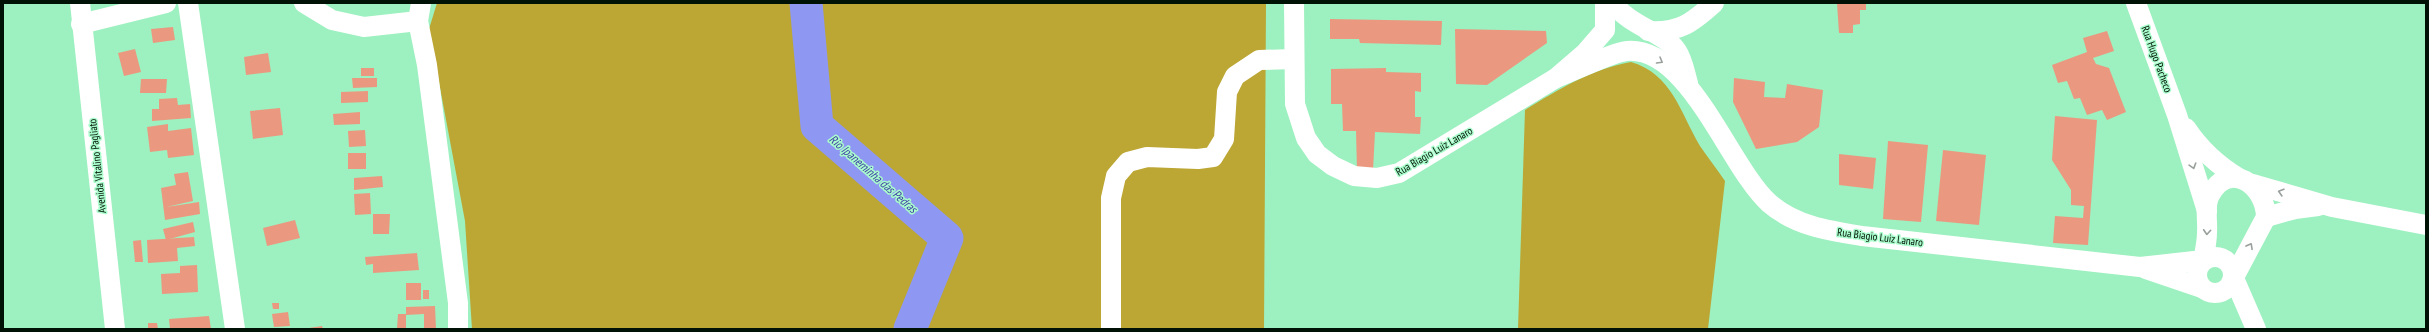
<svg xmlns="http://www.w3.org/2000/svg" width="2429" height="332" font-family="'PT Sans Narrow',sans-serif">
  <rect width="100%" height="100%" fill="#9df0bf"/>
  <g fill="#bca634">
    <path d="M437 3H1266L1264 329H472L465 221 429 29Z"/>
    <path d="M1631 62C1672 74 1680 112 1700 146 1708 158 1717 169 1725 181L1708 329H1518L1525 110C1559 89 1592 69 1631 62Z"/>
  </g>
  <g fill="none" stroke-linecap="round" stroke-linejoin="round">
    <path stroke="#8e98f2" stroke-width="33" d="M806 3 817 126 947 238 910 329"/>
  </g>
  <g fill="#ea9980">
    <path d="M1837 3H1866V10H1860V24L1853 25V33H1839Z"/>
    <path d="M1330 19 1442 21 1441 45 1360 43 1359 39H1330Z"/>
    <path d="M173 27 175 40 153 43 151 29Z"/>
    <path d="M1455 29 1546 31 1547 43 1487 85 1456 84Z"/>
    <path d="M2107 31 2114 51 2093 58 2096 64 2109 68 2126 112 2107 120 2102 110 2087 115 2080 98 2074 99 2067 81 2058 83 2052 65 2087 52 2083 38Z"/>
    <path d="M135 49 141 72 124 76 118 53Z"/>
    <path d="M268 53 271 72 246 75 244 57Z"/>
    <rect x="361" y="68" width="13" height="8"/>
    <path d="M1386 68V72L1421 73V92L1415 91V117H1421L1420 134 1375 132 1373 170H1357L1356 131H1343L1342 104H1331V69Z"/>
    <path d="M352 78H377V87L353 88Z"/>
    <path d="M1734 78 1765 82 1764 97 1785 98 1787 84 1823 90 1819 127 1797 142 1756 149 1733 102Z"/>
    <path d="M141 79H167L166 93H140Z"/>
    <path d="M368 91V102L341 103V92Z"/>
    <path d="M177 98 178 105 190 104 191 118 152 121V109H159V99Z"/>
    <path d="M280 108 283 135 253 139 250 111Z"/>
    <path d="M360 112V124L334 125 333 114Z"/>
    <path d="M2055 116 2097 120 2088 245 2053 243 2055 216 2083 218 2084 206 2071 205V190L2052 160Z"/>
    <path d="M168 124V131L191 128 194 155 168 158 167 150 150 152 147 127Z"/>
    <path d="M365 130 366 146 349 147 348 131Z"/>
    <path d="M1888 141 1928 145 1921 222 1883 219Z"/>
    <path d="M1943 150 1986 155 1979 225 1936 221Z"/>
    <rect x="348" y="153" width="18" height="16"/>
    <path d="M1839 154 1876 158 1873 189 1839 185Z"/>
    <path d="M188 172 193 201 166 207 199 202 200 214 165 220 161 188 176 185 174 174Z"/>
    <path d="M382 176 383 187 354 190V178Z"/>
    <path d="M370 193 371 214 355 215 354 194Z"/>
    <path d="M373 214H390L389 234H373Z"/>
    <path d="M295 220 300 238 267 246 263 228Z"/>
    <path d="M193 222 195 232 166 240 163 229Z"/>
    <path d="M194 237 195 246 177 248 178 261 148 263 147 240Z"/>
    <path d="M141 240 143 262H135L133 241Z"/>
    <path d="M417 253 419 270 373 273V264L366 265 365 257Z"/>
    <path d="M197 265 198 292 162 294 161 274 180 273V266Z"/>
    <rect x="406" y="283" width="15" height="17"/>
    <rect x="423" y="290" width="6" height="9"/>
    <path d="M272 303H279V309H273Z"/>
    <path d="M435 306 436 329H424V314L406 315V307Z"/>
    <path d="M288 312 290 326 274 327 272 314Z"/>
    <path d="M398 314H406V329H397Z"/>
    <path d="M209 316 211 329H170L169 319Z"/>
    <path d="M148 323H157L158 329H148Z"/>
    <path d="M322 326 323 329H309V328Z"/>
  </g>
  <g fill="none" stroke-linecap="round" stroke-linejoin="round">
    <g stroke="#fff" stroke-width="20">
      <path d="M80 3 115 329"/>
      <path d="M188 3 235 329"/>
      <path d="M304 3 332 20 364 27 418 21"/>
      <path d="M421 3 418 21 427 65 458 303V329"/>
      <path d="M1294 3 1295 104 1306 138 1317 154 1333 166 1354 176 1377 178 1399 173 1556 78 1585 53 1605 30V3"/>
      <path d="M1613 3C1629 26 1667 34 1677 51 1683 60 1685 73 1688 83"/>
      <path d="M2136 3 2177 115 2207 211"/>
      <path d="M81 24 166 3"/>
      <path d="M1648 31C1679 33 1692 23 1714 3"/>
      <path d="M1556 78C1572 72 1613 52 1627 51 1689 46 1729 167 1769 203 1795 226 1830 231 1862 236L2140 267 2203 260C2205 251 2207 241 2207 232 2208 221 2204 205 2210 195 2229 160 2265 184 2266 217L2232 281"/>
      <path d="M2186 128C2200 149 2217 165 2239 178"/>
      <path d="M2253 184 2332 207 2426 225"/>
      <path d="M2266 217 2295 209 2318 206"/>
      <circle cx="2215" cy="275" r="18"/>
      <path d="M2146 269 2202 288"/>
      <path d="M2233 276 2256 329"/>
      <path d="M1111 329V198L1116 176 1128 162 1147 157 1198 159 1213 157 1224 139 1227 92 1235 76 1259 60 1294 59"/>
    </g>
  </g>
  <defs><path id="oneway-chevron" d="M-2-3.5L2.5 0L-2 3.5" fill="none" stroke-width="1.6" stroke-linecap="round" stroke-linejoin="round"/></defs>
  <g stroke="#99a09b">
    <use href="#oneway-chevron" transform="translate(1660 61) rotate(30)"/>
    <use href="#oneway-chevron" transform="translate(2193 166) rotate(73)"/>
    <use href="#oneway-chevron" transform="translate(2281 192) rotate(-164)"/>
    <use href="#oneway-chevron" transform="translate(2207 232) rotate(94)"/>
    <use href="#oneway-chevron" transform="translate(2250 246) rotate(-61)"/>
  </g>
  <g text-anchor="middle" stroke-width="3" stroke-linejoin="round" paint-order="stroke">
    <g font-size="11" fill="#001206" stroke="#aafdcc">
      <text transform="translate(2157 59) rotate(70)" y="4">Rua Hugo Pacheco</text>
      <text transform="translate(1434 151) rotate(-30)" y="4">Rua Biagio Luiz Lanaro</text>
      <text transform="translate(97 166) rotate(-96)" y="4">Avenida Vitalino Pagliato</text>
      <text transform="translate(1880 237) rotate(7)" y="4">Rua Biagio Luiz Lanaro</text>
    </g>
    <g font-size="12" font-style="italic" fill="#3f3ea5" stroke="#aafdcc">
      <text transform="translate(873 174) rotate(41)" y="4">Rio Ipaneminha das Pedras</text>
    </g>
  </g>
  <rect width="2429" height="332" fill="none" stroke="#001206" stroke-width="8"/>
</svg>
